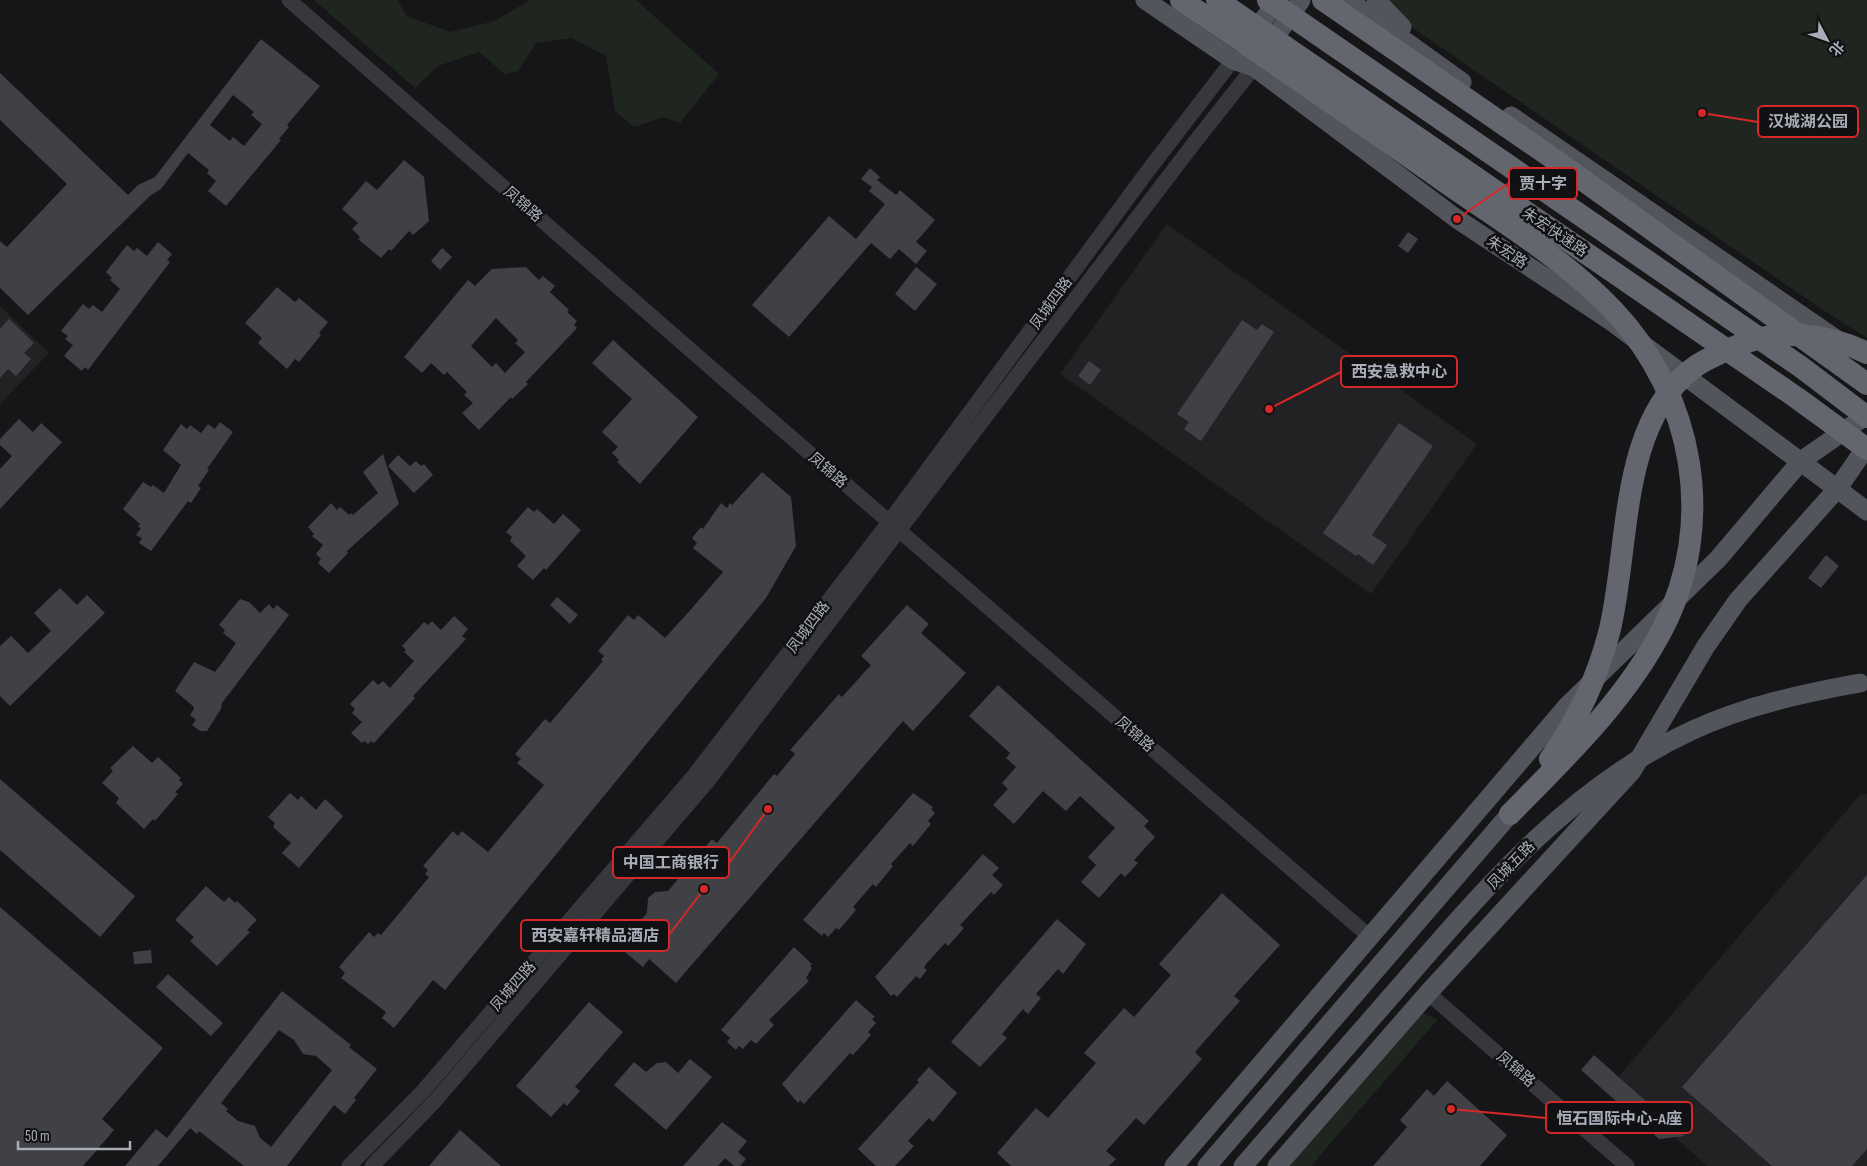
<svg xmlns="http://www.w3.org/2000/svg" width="1867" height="1166" font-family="'Sofia Sans Condensed','Noto Sans SC',sans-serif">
  <rect width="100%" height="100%" fill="#161618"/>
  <g fill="#222225">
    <path d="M1167 224 1477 444 1371 594 1060 374Z"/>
    <path d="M0 306 49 353 0 404Z"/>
    <path d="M1867 794V1166H1707L1614 1082 1860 795Z"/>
  </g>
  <g fill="#1e261f">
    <path d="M314 0H397L407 16 450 32 495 21 530 0H636L719 74 680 123 663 117 634 127 615 111 606 56 572 38 536 43 518 71 505 74 479 52 438 66 415 88Z"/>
    <path d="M1372 0H1867V338L1826 312Z"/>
    <path d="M1407 1012 1424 1014 1438 1019 1311 1166H1266L1396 1017Z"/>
  </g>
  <g fill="#404145" fill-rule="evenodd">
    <path d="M261 39 320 86 287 125 289 127 279 139 281 140 226 206 208 191 216 181 207 173 209 170 188 153 161 189 151 195 28 315 0 288V241L7 247 67 184 0 120V73L128 195 138 185 155 177ZM233 95 254 112 251 115 262 124 244 146 233 137 230 141 210 125Z"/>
    <path d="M404 160 424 177 429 221 413 235 409 231 391 251 389 249 381 258 358 239 360 237 352 229 358 223 342 209 366 181 377 190Z"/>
    <path d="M870 168 880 177 877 180 896 195 900 190 935 220 916 242 927 251 916 264 899 249 890 259 871 243 789 337 752 305 829 216 856 239 885 204 869 191 872 187 861 179Z"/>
    <path d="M1408 232 1418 239 1408 253 1398 246Z"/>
    <path d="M158 242 172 254 167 260 170 262 88 370 85 367 82 371 64 356 73 345 65 339 68 336 61 331 83 304 89 309 93 305 102 312 120 289 110 280 112 278 106 272 127 245 134 251 137 248 147 256Z"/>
    <path d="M442 248 452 257 440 270 431 261Z"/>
    <path d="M526 267 539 280 543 276 555 286 550 292 569 310 567 312 577 321 574 325 577 328 526 382 528 384 512 399 511 397 479 430 462 413 473 403 464 395 467 392 447 372 444 375 431 363 422 373 404 357 468 280 475 286 492 269ZM496 318 518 340 515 343 525 352 505 373 496 363 492 367 471 346Z"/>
    <path d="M916 267 937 284 915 311 895 294Z"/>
    <path d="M277 287 295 302 299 298 328 322 319 333 321 335 299 362 295 359 287 369 258 343 262 338 245 323Z"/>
    <path d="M9 319 34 343 24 353 31 359 16 376 8 369 0 378V329Z"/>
    <path d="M1242 320 1257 330 1262 324 1274 332 1201 441 1184 429 1189 422 1177 414Z"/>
    <path d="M613 340 698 417 640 484 617 462 619 460 612 453 618 447 602 432 632 399 592 363Z"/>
    <path d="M1089 361 1101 370 1090 385 1078 376Z"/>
    <path d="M19 419 33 432 41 423 62 442 0 509V469L12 456 0 445V439Z"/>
    <path d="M220 422 233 432 207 469 209 470 198 486 201 488 191 503 188 501 151 551 139 543 142 538 136 535 141 528 138 527 140 524 123 509 143 482 151 487 153 485 164 493 181 465 163 450 181 424 187 429 190 425 201 433 208 424 215 429Z"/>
    <path d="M1399 423 1433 446 1372 535 1387 545 1373 565 1358 554 1356 556 1323 533Z"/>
    <path d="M383 454 399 504 347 551 348 553 329 573 318 563 321 559 316 554 323 545 312 536 314 534 308 527 331 503 337 510 340 507 349 515 351 513 353 515 378 493 363 472Z"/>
    <path d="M398 455 410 466 416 461 421 466 424 464 433 475 414 493 388 466Z"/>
    <path d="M762 472 791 497 796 546 766 598 445 990 433 980 394 1028 382 1018 386 1012 341 978 345 973 339 967 369 932 374 937 378 933 381 935 406 905 429 877 425 874 428 870 423 866 453 831 458 836 462 831 488 852 544 785 517 763 521 759 515 754 545 719 550 723 603 661 601 660 604 656 598 651 628 615 634 620 638 615 665 638 693 607 723 572 693 548 697 543 692 538 701 527 703 529 721 503 727 508 730 503 732 505Z"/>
    <path d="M528 507 534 512 537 509 554 524 563 514 581 530 546 570 544 568 533 580 517 566 526 556 510 541 512 537 506 532Z"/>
    <path d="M1826 555 1839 566 1821 588 1808 578Z"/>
    <path d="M60 588 77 605 87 595 105 613 10 706 0 696V646L11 636 28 653 51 631 34 613Z"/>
    <path d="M557 597 578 615 570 624 550 605Z"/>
    <path d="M240 599 249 602 260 613 269 604 273 609 277 605 289 615 222 703 221 709 207 731H200L192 725 196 720 190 715 194 709 193 706 175 691 194 662 215 672 222 663 236 643 223 633 225 630 219 625Z"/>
    <path d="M907 605 929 624 921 633 966 673 913 731 903 721 676 983 649 959 643 967 619 947 647 913 648 898 655 892 668 891 712 839 717 843 774 774 777 776 795 754 790 750 839 694 842 697 871 665 861 656Z"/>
    <path d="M454 616 468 629 462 636 466 639 413 696 415 698 374 743 371 741 368 744 364 741 362 743 351 733 362 722 352 713 355 709 350 704 373 680 378 685 383 681 390 688 414 661 404 652 406 650 402 646 424 622 428 625 432 621 441 630Z"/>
    <path d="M998 685 1149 821 1144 826 1155 837 1134 860 1138 863 1125 877 1121 873 1099 898 1081 882 1096 865 1088 857 1115 828 1080 796 1066 811 1043 791 1014 824 993 805 1008 789 1002 783 1016 767 1006 758 1010 753 969 716Z"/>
    <path d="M133 746 152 763 158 757 181 778 179 780 183 784 175 792 178 794 155 821 153 819 144 829 116 803 119 798 102 783 113 771 110 768Z"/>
    <path d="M0 779 135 896 100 937 0 850Z"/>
    <path d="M290 793 298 800 301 796 316 810 325 799 343 816 299 868 282 853 291 843 273 827 275 823 268 817Z"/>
    <path d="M913 793 933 807 931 809 935 813 928 821 931 824 913 846 910 843 891 864 893 866 876 887 873 884 853 907 856 910 839 930 836 928 828 937 824 933 822 936 803 920Z"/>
    <path d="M983 854 999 868 992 875 1003 885 994 895 991 892 960 925 964 928 948 946 945 943 926 964 924 968 927 970 920 979 916 976 897 997 894 994 891 996 875 977Z"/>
    <path d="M1867 875V1149L1852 1166H1772L1682 1087Z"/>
    <path d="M206 886 224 902 229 897 235 903 237 901 257 920 247 930 250 932 217 966 190 941 194 937 175 920Z"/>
    <path d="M1222 893 1280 945 1234 996 1240 1001 1195 1052 1202 1059 1144 1125 1136 1118 1106 1151 1116 1159 1109 1166H1011L997 1153 1036 1108 1048 1118 1096 1063 1084 1053 1124 1008 1134 1017 1171 975 1159 964Z"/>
    <path d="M0 907 163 1048 102 1119 114 1130 83 1166H0Z"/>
    <path d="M1057 919 1086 944 1063 974 1058 969 1036 994 1041 998 1028 1014 1023 1009 1002 1034 1007 1038 980 1067 951 1042Z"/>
    <path d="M794 947 812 964 810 966 812 968 806 978 809 981 769 1020 774 1025 756 1044 751 1040 743 1049 739 1046 736 1050 727 1042 730 1038 721 1030Z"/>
    <path d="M151 950 152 963 134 964 133 952Z"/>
    <path d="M168 974 223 1023 211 1036 156 987Z"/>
    <path d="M282 991 351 1045 349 1047 377 1069 354 1098 356 1100 345 1114 334 1105 287 1166H244L199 1131 197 1134 190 1128 158 1166H125L156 1129 167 1138ZM279 1030 294 1040 303 1054 316 1056 332 1070 271 1147 260 1138 255 1126 238 1121 226 1111 228 1109 221 1103Z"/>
    <path d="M856 1000 875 1017 872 1019 876 1023 868 1032 871 1035 853 1055 850 1053 804 1104 800 1100 798 1103 782 1084Z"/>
    <path d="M589 1002 623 1032 575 1087 580 1091 567 1106 564 1103 551 1117 516 1086Z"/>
    <path d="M1594 1055 1685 1136 1659 1139 1581 1070Z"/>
    <path d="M690 1059 712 1077 666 1130 614 1085 634 1062 646 1072 657 1063 666 1062 678 1073Z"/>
    <path d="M929 1067 957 1093 933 1122 929 1118 908 1141 914 1146 895 1166H876L858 1149 919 1082 917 1080Z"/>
    <path d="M1447 1081 1507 1135 1480 1166H1373L1407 1127 1400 1120 1427 1089 1434 1096Z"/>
    <path d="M722 1122 747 1141 738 1152 746 1159 740 1166H734L725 1158 718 1166H683Z"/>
    <path d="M460 1130 501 1166H429Z"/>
  </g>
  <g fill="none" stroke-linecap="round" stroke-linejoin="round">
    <g stroke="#37383d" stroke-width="15">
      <path d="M289 0 733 387 1370 937"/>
      <path d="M1428 993 1627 1166"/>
      <path d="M349 1166 423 1091 692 778 889 522 1147 172 1233 60"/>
      <path d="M372 1166 435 1101 708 781 1191 147 1254 67"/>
    </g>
    <g stroke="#53555c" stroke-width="19">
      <path d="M1145 0 1233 60 1254 67 1457 219 1611 321 1867 511"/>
      <path d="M1348 0 1462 82"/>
      <path d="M1376 0 1402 27"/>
      <path d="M1249 39 1278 0"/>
      <path d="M1266 50 1301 0"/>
      <path d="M1511 116 1839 341"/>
      <path d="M1174 1166 1568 705 1718 559 1801 461 1867 415"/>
      <path d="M1207 1166 1510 814"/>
      <path d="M1277 1166 1428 993 1632 771 1706 646 1738 600 1838 488 1867 446"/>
    </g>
    <path stroke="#63666e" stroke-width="22" d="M1323 0 1548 155 1867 384"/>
    <path stroke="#53555c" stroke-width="19" d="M1243 1166C1296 1106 1348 1046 1400 986 1486 887 1571 786 1693 730 1745 706 1804 693 1860 683"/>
    <g stroke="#63666e" stroke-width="22">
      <path d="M1181 0C1265 56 1348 114 1431 172 1492 216 1562 256 1614 311 1694 396 1717 523 1663 628 1626 700 1566 757 1510 814"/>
      <path d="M1217 0 1797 398 1867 449"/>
      <path d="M1268 0 1801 367 1867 417"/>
      <path d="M1550 759C1577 721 1597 678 1609 633 1630 550 1618 426 1692 369 1706 358 1724 352 1739 345 1780 328 1828 334 1867 353"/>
    </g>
  </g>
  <g text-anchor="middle" stroke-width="5" stroke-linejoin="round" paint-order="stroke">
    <g font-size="15" fill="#a8adb8" stroke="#111113">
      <text transform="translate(523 204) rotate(41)" y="5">凤锦路</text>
      <text transform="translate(1555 232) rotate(34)" y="5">朱宏快速路</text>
      <text transform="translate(1507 252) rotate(34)" y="5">朱宏路</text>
      <text transform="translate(1051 303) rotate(-54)" y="5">凤城四路</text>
      <text transform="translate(828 470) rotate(41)" y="5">凤锦路</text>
      <text transform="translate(808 627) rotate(-53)" y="5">凤城四路</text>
      <text transform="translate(1135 734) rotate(41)" y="5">凤锦路</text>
      <text transform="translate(1511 865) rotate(-46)" y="5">凤城五路</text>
      <text transform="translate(513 986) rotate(-49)" y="5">凤城四路</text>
      <text transform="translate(1516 1069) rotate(41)" y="5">凤锦路</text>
    </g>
  </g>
  <path fill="none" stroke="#d62828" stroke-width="2" d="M1702 113L1758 122M1457 219L1509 183M1269 409L1341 372M768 809L729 863M704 889L669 935M1451 1109L1546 1118"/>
  <g fill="#d62828" stroke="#111113" stroke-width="2">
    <circle cx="1702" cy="113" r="5"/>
    <circle cx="1457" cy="219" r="5"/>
    <circle cx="1269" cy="409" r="5"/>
    <circle cx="768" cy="809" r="5"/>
    <circle cx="704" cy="889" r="5"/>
    <circle cx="1451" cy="1109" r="5"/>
  </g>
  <g fill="#111113" stroke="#d62828" stroke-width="2">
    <rect x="1758" y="106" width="100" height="31" rx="5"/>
    <rect x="1509" y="168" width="68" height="31" rx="5"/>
    <rect x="1341" y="356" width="116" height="31" rx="5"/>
    <rect x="613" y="847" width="116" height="31" rx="5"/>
    <rect x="521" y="920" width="148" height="31" rx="5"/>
    <rect x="1546" y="1102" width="146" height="31" rx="5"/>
  </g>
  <g font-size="16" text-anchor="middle" font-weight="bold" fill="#a8adb8">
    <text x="1808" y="127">汉城湖公园</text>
    <text x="1543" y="189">贾十字</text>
    <text x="1399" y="377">西安急救中心</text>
    <text x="671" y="868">中国工商银行</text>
    <text x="595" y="941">西安嘉轩精品酒店</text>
    <text x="1619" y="1124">恒石国际中心-A座</text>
  </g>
  <g transform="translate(1827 40) rotate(131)" stroke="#111113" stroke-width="4" paint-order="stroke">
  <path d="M0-4L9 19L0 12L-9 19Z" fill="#a8adb8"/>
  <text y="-8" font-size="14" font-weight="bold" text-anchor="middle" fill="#a8adb8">北</text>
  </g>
  <path d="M18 1141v8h112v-8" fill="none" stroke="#a8adb8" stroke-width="2.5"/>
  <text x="25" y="1141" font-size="15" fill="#a8adb8" stroke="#111113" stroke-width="4" paint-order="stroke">50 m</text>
</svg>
